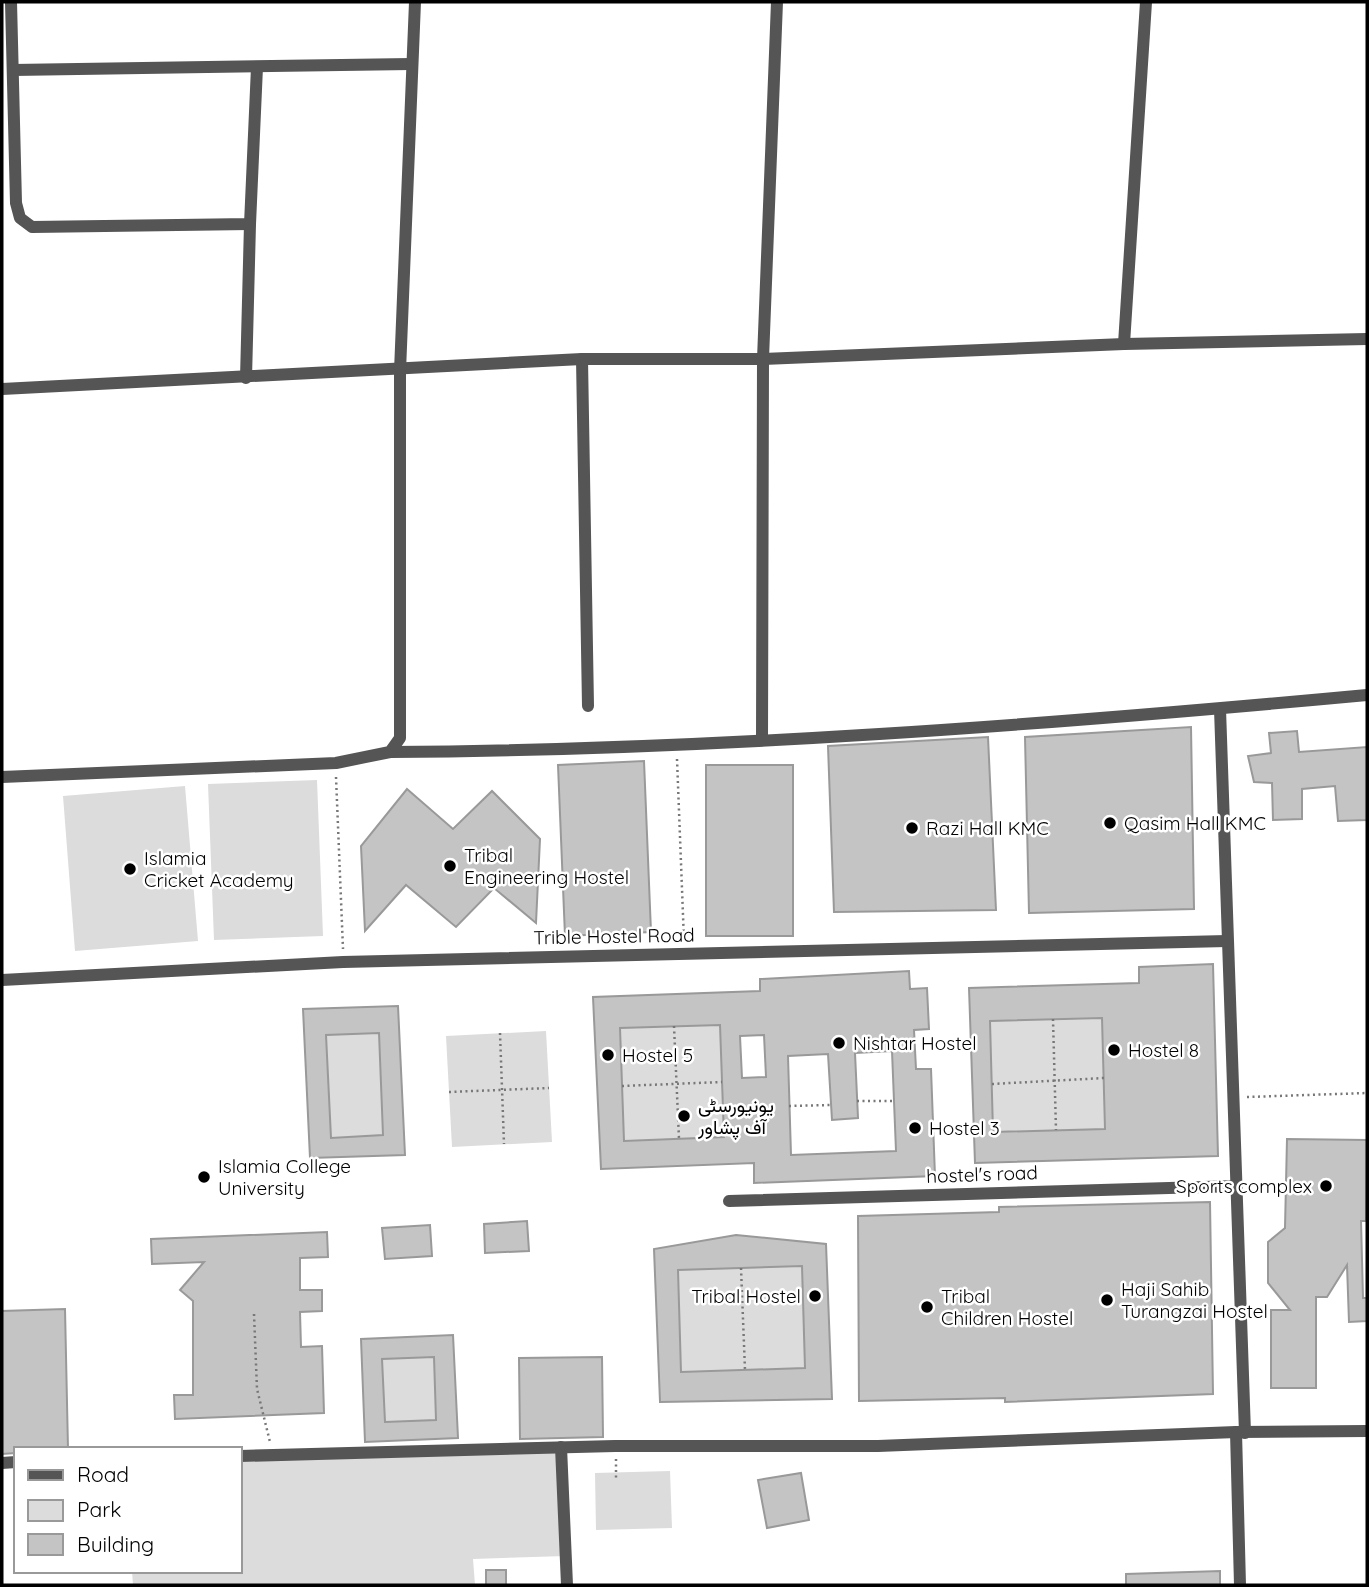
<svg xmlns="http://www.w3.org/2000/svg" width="1369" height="1587" font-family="Quicksand,Vazirmatn,sans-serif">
  <rect width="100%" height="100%" fill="#fff"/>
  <g fill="#dcdcdc">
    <path d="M317 780 323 936 214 940 208 784Z"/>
    <path d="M185 786 198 941 75 951 63 796Z"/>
    <path d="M1102 1018 1105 1129 993 1132 990 1021Z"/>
    <path d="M720 1025 724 1137 624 1141 620 1028Z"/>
    <path d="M546 1031 552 1142 452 1147 446 1036Z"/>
    <path d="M379 1033 383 1135 331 1138 326 1035Z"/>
    <path d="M802 1266 805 1368 681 1372 678 1270Z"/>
    <path d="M434 1357 436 1420 385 1422 382 1359Z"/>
    <path d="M561 1447 566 1556 473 1559 475 1585H133L132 1571H240V1456Z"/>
    <path d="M670 1471 672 1528 596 1530 595 1473Z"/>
  </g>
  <g fill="#c4c4c4" stroke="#999" stroke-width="2" fill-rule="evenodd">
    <path d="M1191 727 1194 909 1029 913 1025 737Z"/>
    <path d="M1297 731 1299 752 1367 747V820L1338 821 1335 786 1302 789V819L1273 820 1272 783 1254 782 1248 756 1271 753 1269 733Z"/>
    <path d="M988 737 996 910 834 912 828 746Z"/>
    <path d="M644 761 651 932 565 936 558 765Z"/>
    <rect x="706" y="765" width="87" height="171"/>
    <path d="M407 789 453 829 492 791 540 839 536 923 494 888 456 927 406 885 365 931 361 846Z"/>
    <path d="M1213 964 1218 1156 975 1163 969 988 1139 983V967ZM1102 1018 1105 1129 993 1132 990 1021Z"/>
    <path d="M909 971 910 989 927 988 929 1029 914 1030 916 1069H931L935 1176 754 1183V1163L601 1169 593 997 760 991V979ZM720 1025 724 1137 624 1141 620 1028ZM764 1035 766 1077 742 1078 740 1036ZM892 1051 896 1151 791 1155 788 1056 828 1054 832 1120 858 1118 855 1053Z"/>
    <path d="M398 1006 405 1155 310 1158 303 1009ZM379 1033 383 1135 331 1138 326 1035Z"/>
    <path d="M1287 1139 1367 1140 1366 1221H1361L1363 1298H1367V1321L1349 1322 1347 1265 1327 1297H1316V1388H1271V1310H1290L1268 1283V1242L1285 1228Z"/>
    <path d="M1210 1202 1213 1394 1005 1402V1398L859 1401 858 1216 999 1212V1207Z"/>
    <path d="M527 1221 529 1251 485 1253 484 1224Z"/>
    <path d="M430 1225 432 1256 385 1259 382 1228Z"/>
    <path d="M327 1232 328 1257 300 1258V1290H322V1311L300 1312 301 1347 322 1346 324 1413 175 1419 174 1395H193V1301L180 1290 204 1262 152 1264 151 1239Z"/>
    <path d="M736 1235 826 1244 832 1399 660 1402 654 1249ZM802 1266 805 1368 681 1372 678 1270Z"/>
    <path d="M65 1309 68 1449H16V1453L2 1454V1311Z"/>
    <path d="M453 1335 458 1438 365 1442 361 1339ZM434 1357 436 1420 385 1422 382 1359Z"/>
    <path d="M602 1357 603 1437 520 1439 519 1358Z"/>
    <path d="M801 1473 809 1520 767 1528 758 1480Z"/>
    <rect x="486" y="1570" width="20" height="15"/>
    <path d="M1220 1571V1585H1126V1574Z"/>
  </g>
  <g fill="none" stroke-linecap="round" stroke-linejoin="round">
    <g stroke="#777" stroke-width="2.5" stroke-dasharray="2 3.5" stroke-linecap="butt">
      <path d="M677 759 684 941"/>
      <path d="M336 777 343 949"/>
      <path d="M1053 1019 1056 1130"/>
      <path d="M674 1026 679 1139"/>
      <path d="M500 1033 504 1144"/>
      <path d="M992 1084 1104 1078"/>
      <path d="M622 1086 722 1082"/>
      <path d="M449 1092 549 1088"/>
      <path d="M1247 1097 1367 1093"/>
      <path d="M857 1101H894"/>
      <path d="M789 1106 831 1105"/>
      <path d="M741 1268 745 1370"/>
      <path d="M254 1314 257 1389 270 1442"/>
      <path d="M616 1459V1480"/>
    </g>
    <g stroke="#555" stroke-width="12">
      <path d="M11 2 16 203 20 218 32 227 250 224 257 67"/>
      <path d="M13 70 411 64"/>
      <path d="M1124 344 1146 2"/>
      <path d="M582 359 588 706"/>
      <path d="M246 378 250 224"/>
      <path d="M2 389 582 359H763L1124 344 1367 339"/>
      <path d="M1220 709 1245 1433"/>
      <path d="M762 739 763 359 777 2"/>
      <path d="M390 752C716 750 1043 725 1367 695"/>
      <path d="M2 777 336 763 390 752 400 738V371L415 2"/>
      <path d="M2 980 343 962 1227 941"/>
      <path d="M729 1201 1237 1186"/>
      <path d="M1236 1432 1240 1585"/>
      <path d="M561 1447 567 1585"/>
      <path d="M240 1456 615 1446H878L1236 1432 1367 1431"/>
      <path d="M2 1463 16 1462"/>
    </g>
  </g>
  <g fill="#000" stroke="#fff" stroke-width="2.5">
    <circle cx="1110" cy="823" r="7"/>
    <circle cx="912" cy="828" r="7"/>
    <circle cx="450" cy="866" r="7"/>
    <circle cx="130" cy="869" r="7"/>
    <circle cx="839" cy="1043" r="7"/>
    <circle cx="1114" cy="1050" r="7"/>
    <circle cx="608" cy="1055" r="7"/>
    <circle cx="684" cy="1116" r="7"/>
    <circle cx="915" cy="1128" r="7"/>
    <circle cx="204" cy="1177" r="7"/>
    <circle cx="1326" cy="1186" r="7"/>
    <circle cx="815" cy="1296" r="7"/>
    <circle cx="1107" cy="1300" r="7"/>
    <circle cx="927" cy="1307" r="7"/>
  </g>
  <g text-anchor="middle" stroke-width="5" stroke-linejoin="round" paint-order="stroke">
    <g font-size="19" fill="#000" stroke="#fff" text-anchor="start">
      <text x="1124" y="830">Qasim Hall KMC</text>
      <text x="926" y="835">Razi Hall KMC</text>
      <text x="464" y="862">Tribal<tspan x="464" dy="22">Engineering Hostel</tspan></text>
      <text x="144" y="865">Islamia<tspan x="144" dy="22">Cricket Academy</tspan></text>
      <text x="853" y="1050">Nishtar Hostel</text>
      <text x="1128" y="1057">Hostel 8</text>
      <text x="622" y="1062">Hostel 5</text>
      <text x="698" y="1112">یونیورسٹی<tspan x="698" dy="22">آف پشاور</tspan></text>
      <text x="929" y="1135">Hostel 3</text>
      <text x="218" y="1173">Islamia College<tspan x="218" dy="22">University</tspan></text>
      <text x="1312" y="1193" text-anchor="end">Sports complex</text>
      <text x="1121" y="1296">Haji Sahib<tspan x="1121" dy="22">Turangzai Hostel</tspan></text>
      <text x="801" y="1303" text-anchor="end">Tribal Hostel</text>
      <text x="941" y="1303">Tribal<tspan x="941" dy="22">Children Hostel</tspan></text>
    </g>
    <g font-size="19" fill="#000" stroke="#fff">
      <text transform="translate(614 936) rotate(-1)" y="7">Trible Hostel Road</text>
      <text transform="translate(982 1174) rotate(-2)" y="7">hostel's road</text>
    </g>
  </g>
  <rect width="1369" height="1587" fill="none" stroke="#000000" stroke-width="7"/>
  <rect x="14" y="1447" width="228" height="126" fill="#ffffff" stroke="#999999" stroke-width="2"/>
  <rect x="28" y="1470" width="35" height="10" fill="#555555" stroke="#999999" stroke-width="2"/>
  <text x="77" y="1482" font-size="21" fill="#000000">Road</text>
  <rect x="28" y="1500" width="35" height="21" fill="#dcdcdc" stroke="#999999" stroke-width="2"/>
  <text x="77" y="1517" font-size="21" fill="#000000">Park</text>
  <rect x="28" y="1534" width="35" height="21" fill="#c4c4c4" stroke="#999999" stroke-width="2"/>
  <text x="77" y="1552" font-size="21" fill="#000000">Building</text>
</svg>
